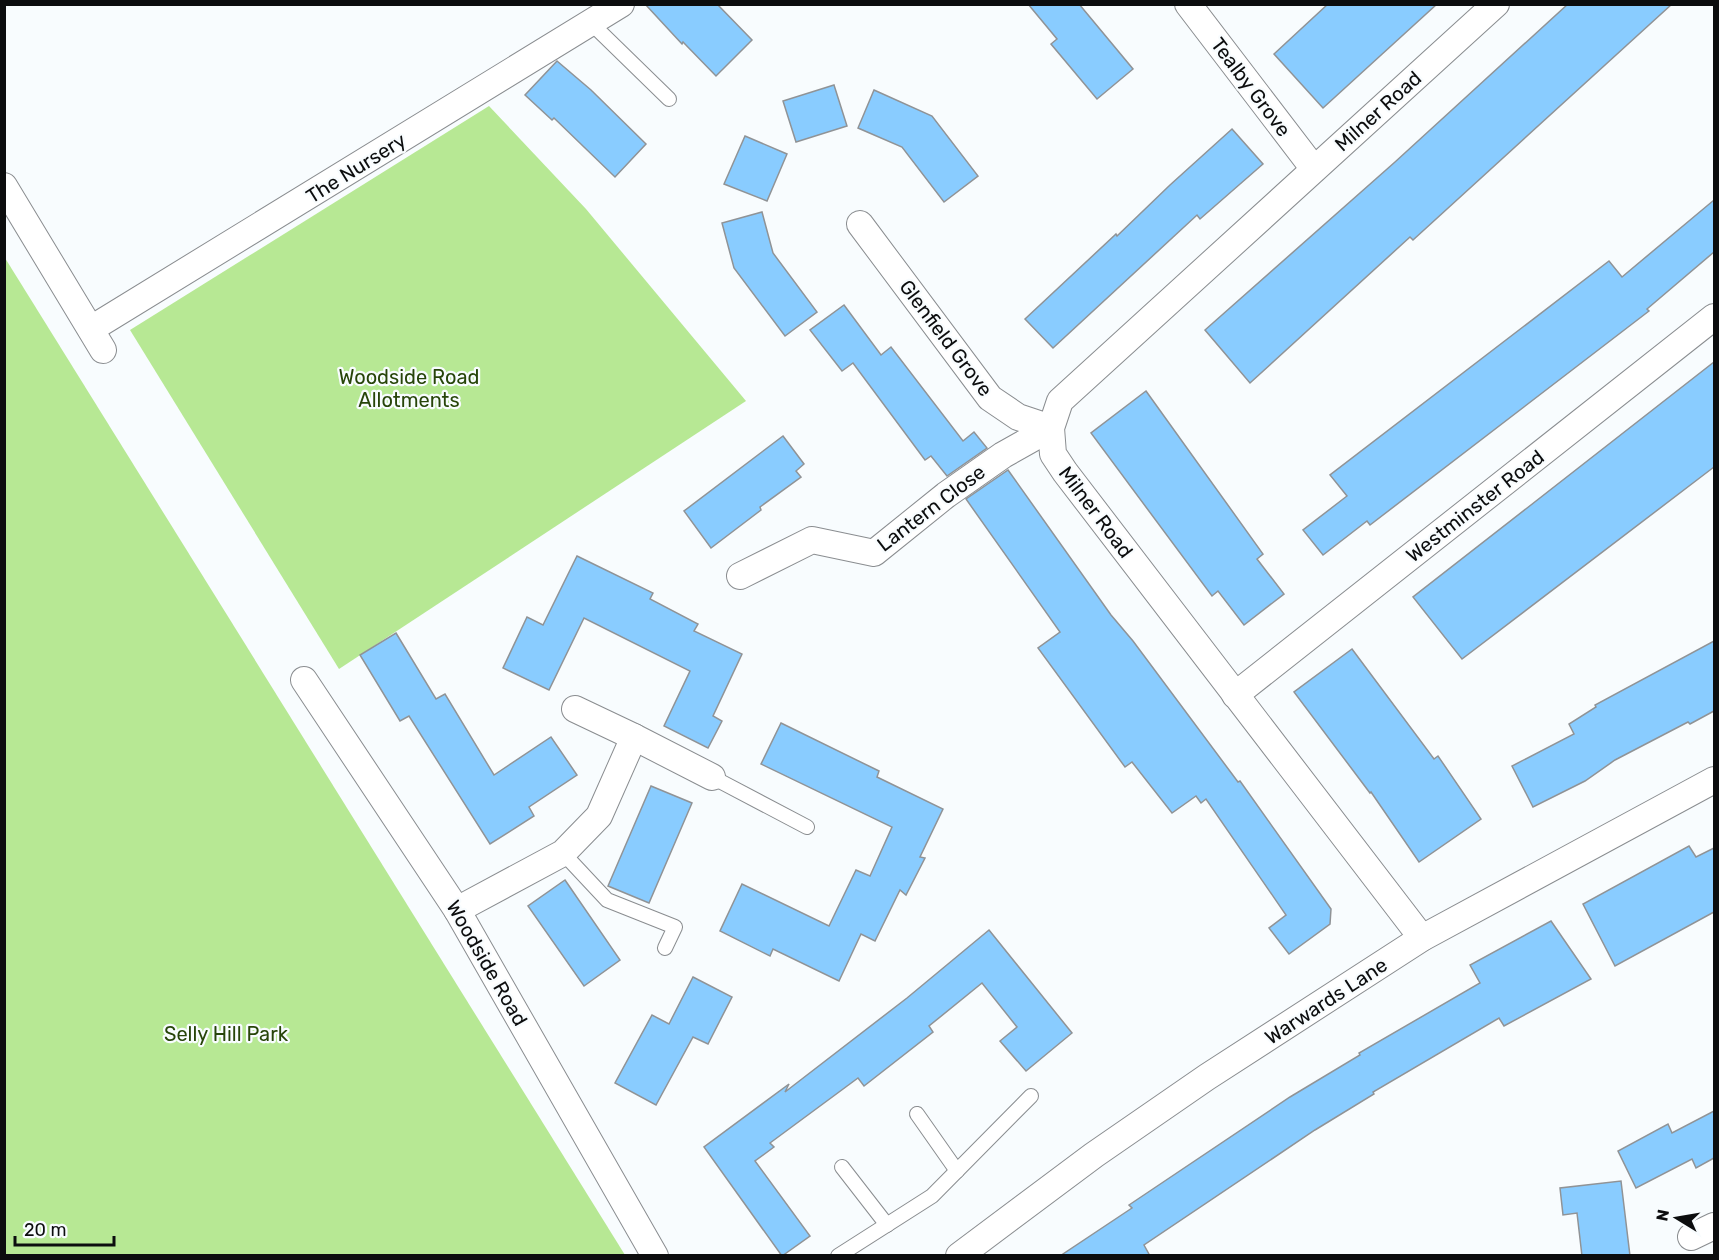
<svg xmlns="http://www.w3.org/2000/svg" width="1719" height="1260" font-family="Rubik,sans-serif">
  <rect width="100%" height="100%" fill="#f8fcfe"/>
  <g fill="#b7e894">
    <path d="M489 106 586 209 746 401 339 669 130 330Z"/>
    <path d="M5 258 625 1255H5Z"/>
  </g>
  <g fill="#89ccff" stroke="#909396" stroke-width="1.5">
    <path d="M645 4H717L752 40 716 76 683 42 682 44Z"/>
    <path d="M1028 4H1079L1133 69 1097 99 1051 44 1057 39Z"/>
    <path d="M1328 4H1437L1323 108 1274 54Z"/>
    <path d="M1568 4H1672L1413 240 1410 237 1250 383 1205 330 1395 162Z"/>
    <path d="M557 61 591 90 646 144 615 177 554 118 552 120 525 95Z"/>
    <path d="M834 85 847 126 796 142 783 101Z"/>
    <path d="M874 90 932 116 978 176 944 202 902 147 858 128Z"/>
    <path d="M1232 129 1263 164 1200 219 1197 215 1053 348 1025 319 1116 234 1117 236 1170 185Z"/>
    <path d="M745 136 787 154 767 201 724 184Z"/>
    <path d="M1714 200V252L1647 309 1649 311 1370 525 1367 521 1323 555 1303 530 1347 496 1330 475 1609 261 1622 277Z"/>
    <path d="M762 212 773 253 817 312 785 336 734 268 722 223Z"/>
    <path d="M844 305 881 355 891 347 963 441 974 432 987 448 947 476 931 456 925 460 853 363 842 371 810 330Z"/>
    <path d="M1714 362V467L1462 659 1413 597Z"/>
    <path d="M1146 391 1263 554 1257 559 1284 594 1244 625 1218 591 1212 596 1091 433Z"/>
    <path d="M783 436 804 464 796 471 801 477 760 507 761 510 711 548 684 511Z"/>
    <path d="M1008 470 1111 615 1133 641 1238 782 1240 781 1331 909 1330 924 1289 954 1269 928 1286 915 1206 799 1201 803 1196 796 1172 813 1132 762 1125 767 1038 648 1060 632 966 499Z"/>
    <path d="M577 556 653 593 650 599 698 624 694 631 742 654 713 716 722 721 708 748 664 726 690 671 584 618 549 690 503 668 527 617 543 625Z"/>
    <path d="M396 633 436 699 445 694 494 775 551 737 577 775 529 807 534 816 490 844 409 716 400 721 360 655Z"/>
    <path d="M1714 641V711L1690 724 1688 722 1615 760 1585 781 1533 807 1512 766 1574 734 1569 724 1596 707 1595 705Z"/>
    <path d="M1352 649 1434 759 1438 756 1481 819 1419 862 1371 792 1370 793 1294 692Z"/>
    <path d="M781 723 879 771 877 777 943 809 920 857 925 858 906 895 900 890 875 941 861 934 839 981 773 949 770 956 720 931 742 884 829 926 856 870 870 876 892 827 761 764Z"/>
    <path d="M651 786 692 803 649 903 608 886Z"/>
    <path d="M1689 846 1696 857 1714 848V912L1615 966 1583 904Z"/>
    <path d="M565 880 620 960 584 986 528 906Z"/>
    <path d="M1551 921 1591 979 1504 1026 1499 1018 1373 1092 1374 1094 1315 1130 1144 1245 1150 1256H1060L1132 1208 1129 1205 1290 1097 1360 1055 1359 1053 1480 983 1470 965Z"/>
    <path d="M989 930 1072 1033 1026 1071 1000 1041 1017 1027 982 983 929 1026 933 1032 864 1086 858 1078 770 1143 774 1147 755 1161 810 1236 782 1256 704 1147 789 1084 785 1092 907 998Z"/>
    <path d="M693 977 732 997 708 1044 693 1037 656 1105 615 1083 652 1015 669 1024Z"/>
    <path d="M1714 1111V1158L1696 1168 1692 1159 1636 1188 1618 1151 1668 1124 1672 1133Z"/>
    <path d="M1621 1181 1630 1256H1582L1577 1213 1563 1215 1560 1188Z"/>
  </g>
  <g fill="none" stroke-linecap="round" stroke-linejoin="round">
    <g stroke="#8a8d90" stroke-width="16">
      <g id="service">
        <path d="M591 23 669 99"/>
        <path d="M712 777 807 827"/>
        <path d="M563 853 607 900 675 927 665 948"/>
        <path d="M917 1114 957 1171"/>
        <path d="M842 1167 887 1225"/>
        <path d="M838 1256 932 1196 1031 1096"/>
      </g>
    </g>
    <g stroke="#8a8d90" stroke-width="28">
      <g id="minor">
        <path d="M1188 4 1314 169"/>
        <path d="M4 186 103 350"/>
        <path d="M860 224 990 398 1018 417 1051 428"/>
        <path d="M91 329 621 4"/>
        <path d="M740 576 812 540 874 553 946 495 1003 455 1051 428"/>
        <path d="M304 680 457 910 655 1256"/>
        <path d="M1235 695 1714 317"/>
        <path d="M634 737 712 777"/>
        <path d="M457 910 563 853 599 816 634 737 575 709"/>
        <path d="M1422 938 1065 472 1053 454 1051 428 1060 401 1496 4"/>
        <path d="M1691 1237 1714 1226"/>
        <path d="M959 1256 1094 1155 1207 1077 1422 938 1714 780"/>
      </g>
    </g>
    <use href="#service" stroke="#fff" stroke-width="14"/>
    <use href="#minor" stroke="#fff" stroke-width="26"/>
  </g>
  <g text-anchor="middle" stroke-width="4.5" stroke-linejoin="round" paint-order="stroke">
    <g font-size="20" fill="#0c0d0e" stroke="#f8fcfe">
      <text transform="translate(1251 87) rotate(53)" y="7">Tealby Grove</text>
      <text transform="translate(1378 111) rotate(-42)" y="7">Milner Road</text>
      <text transform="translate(356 168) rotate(-32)" y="7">The Nursery</text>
      <text transform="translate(946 338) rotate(53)" y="7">Glenfield Grove</text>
      <text transform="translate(1475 506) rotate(-38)" y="7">Westminster Road</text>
      <text transform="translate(931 508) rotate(-37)" y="7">Lantern Close</text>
      <text transform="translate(1096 512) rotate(53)" y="7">Milner Road</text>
      <text transform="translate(487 963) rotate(60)" y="7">Woodside Road</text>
      <text transform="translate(1326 1001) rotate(-33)" y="7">Warwards Lane</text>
    </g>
    <g font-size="20" fill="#274509" stroke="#f8fcfe">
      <text x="409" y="384">Woodside Road<tspan x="409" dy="23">Allotments</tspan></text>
      <text x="226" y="1041">Selly Hill Park</text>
    </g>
  </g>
  <rect width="1719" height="1260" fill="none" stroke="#0c0d0e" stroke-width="12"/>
  <g transform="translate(1677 1218) rotate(281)" stroke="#f8fcfe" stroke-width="4.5" paint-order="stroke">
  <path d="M0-4.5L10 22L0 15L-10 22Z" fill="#0c0d0e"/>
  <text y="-9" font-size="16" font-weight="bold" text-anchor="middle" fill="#0c0d0e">N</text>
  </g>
  <path d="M15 1236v9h99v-9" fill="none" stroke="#0c0d0e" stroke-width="3"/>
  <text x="24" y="1236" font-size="18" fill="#0c0d0e" stroke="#f8fcfe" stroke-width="4.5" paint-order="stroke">20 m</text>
</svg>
